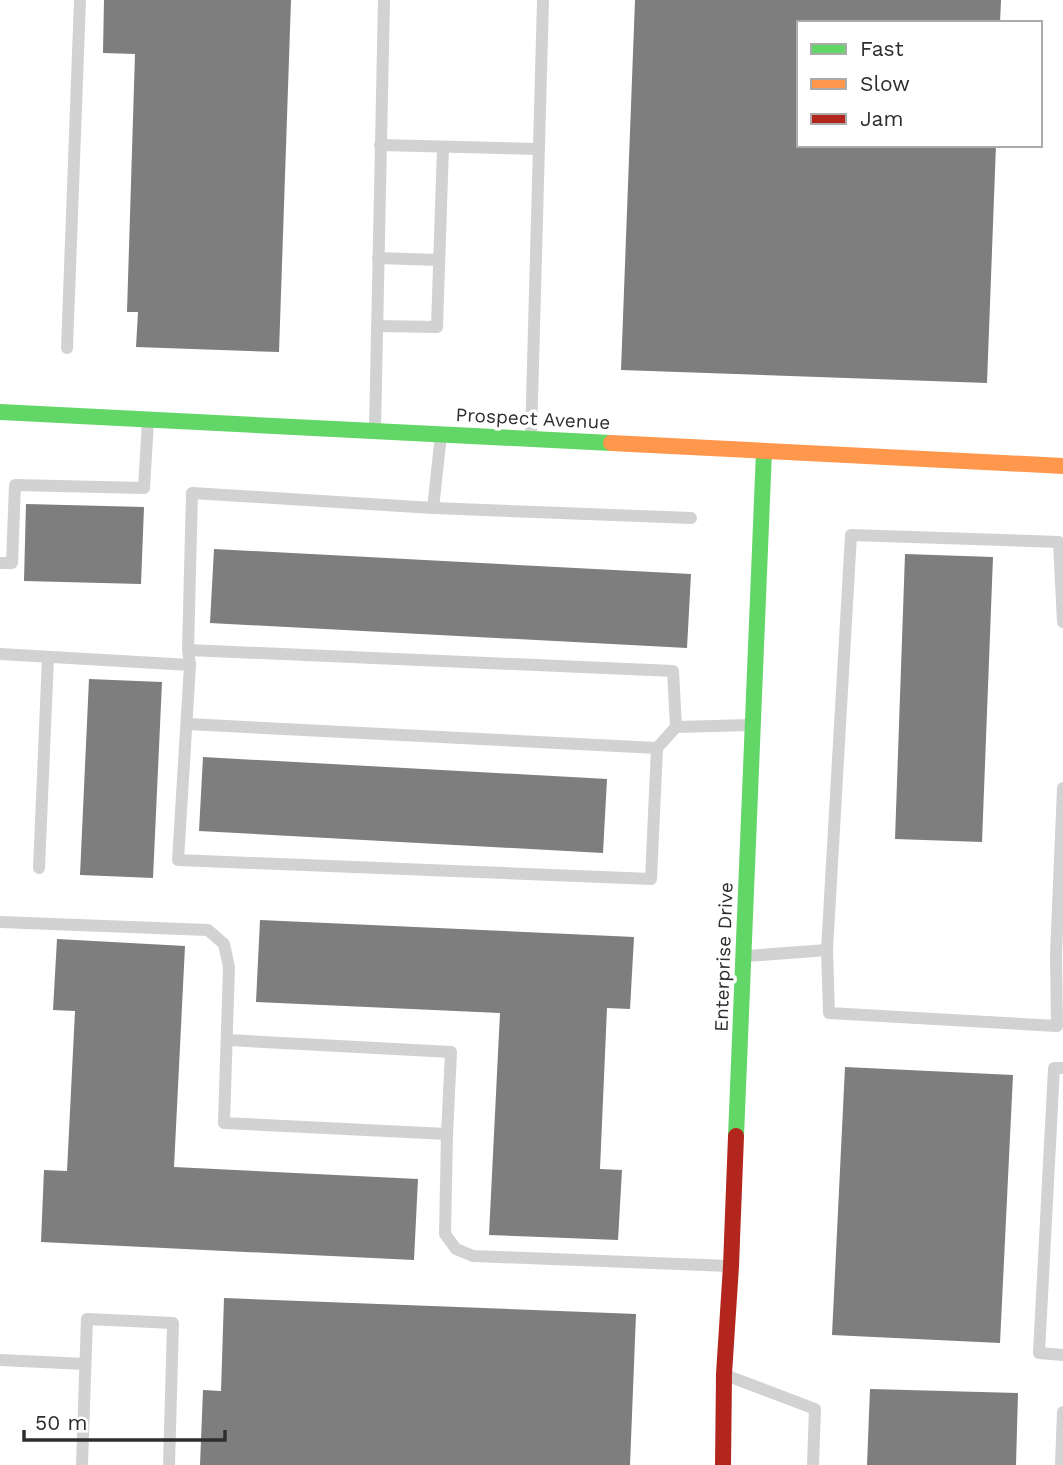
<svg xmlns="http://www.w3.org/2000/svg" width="1063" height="1465" font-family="'Work Sans',sans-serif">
  <rect width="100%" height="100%" fill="#fff"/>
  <g fill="#7e7e7e">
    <path d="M104 0H291L279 352 136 347 138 312H127L135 54 103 53Z"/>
    <path d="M635 0H1001L1000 23H799V145H996L987 383 621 370Z"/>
    <path d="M26 504 144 507 141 584 24 581Z"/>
    <path d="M214 549 691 574 687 648 210 623Z"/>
    <path d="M905 554 993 557 982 842 895 839Z"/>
    <path d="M89 679 162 682 153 878 80 875Z"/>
    <path d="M203 757 607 779 603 853 199 831Z"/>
    <path d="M260 920 634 937 630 1009 607 1008 600 1169 622 1170 618 1240 489 1235 500 1013 256 1002Z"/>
    <path d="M57 939 185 946 174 1167 418 1179 414 1260 41 1242 44 1170 67 1171 75 1011 53 1010Z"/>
    <path d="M845 1067 1013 1075 1000 1343 832 1335Z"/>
    <path d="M224 1298 636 1314 630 1465H200L203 1390 221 1391Z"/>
    <path d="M870 1389 1018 1393 1016 1465H867Z"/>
  </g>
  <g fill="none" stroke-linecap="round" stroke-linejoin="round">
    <g stroke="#d2d2d2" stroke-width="12">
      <path d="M380 145 539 149"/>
      <path d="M378 258 439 260"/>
      <path d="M377 326 437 327 443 147"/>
      <path d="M67 348 80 0"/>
      <path d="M375 430 384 0"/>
      <path d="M441 435 433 508 192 493 188 650 190 665 178 860 651 879 657 748 676 727 751 725"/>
      <path d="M531 437 543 0"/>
      <path d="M433 508 691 518"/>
      <path d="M0 563H12L15 485 144 488 148 421"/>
      <path d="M188 650 673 671 676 727"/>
      <path d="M0 654 190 665"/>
      <path d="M187 724 657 748"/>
      <path d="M39 868 48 658"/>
      <path d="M0 922 208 930 224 944 229 967 224 1123 447 1134 445 1234 456 1249 473 1256 729 1266"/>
      <path d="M827 950 829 1013 1057 1026 1056 955 1063 788"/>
      <path d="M747 956 827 950 851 535 1059 542 1063 622"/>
      <path d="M228 1040 451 1052 447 1134"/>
      <path d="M1063 1068H1054L1039 1353 1063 1355"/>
      <path d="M0 1360 85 1364"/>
      <path d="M728 1376 815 1409 813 1465"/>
      <path d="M82 1465 87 1319 173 1323 169 1465"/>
      <path d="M1061 1465 1063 1412"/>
    </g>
    <g stroke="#63d668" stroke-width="16">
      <path d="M0 412 611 443"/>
      <path d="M736 1136 764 451"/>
    </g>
    <path stroke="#ff974d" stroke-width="16" d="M611 443 1063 466"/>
    <path stroke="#b3261e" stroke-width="16" d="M723 1465 724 1374 731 1266 736 1136"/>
  </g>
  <g text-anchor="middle" stroke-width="7" stroke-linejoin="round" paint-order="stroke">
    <g font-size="19" fill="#2d2d2d" stroke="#fff">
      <text transform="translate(533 418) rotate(3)" y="7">Prospect Avenue</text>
      <text transform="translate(723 957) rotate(-88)" y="7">Enterprise Drive</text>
    </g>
  </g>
  <rect x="797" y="21" width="245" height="126" fill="#ffffff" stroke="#ababab" stroke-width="2"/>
  <rect x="811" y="44" width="35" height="10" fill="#63d668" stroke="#ababab" stroke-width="2"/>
  <text x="860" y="56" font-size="21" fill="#2d2d2d">Fast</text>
  <rect x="811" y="79" width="35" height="10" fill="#ff974d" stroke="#ababab" stroke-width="2"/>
  <text x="860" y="91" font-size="21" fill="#2d2d2d">Slow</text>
  <rect x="811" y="114" width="35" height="10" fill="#b3261e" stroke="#ababab" stroke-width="2"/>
  <text x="860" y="126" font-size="21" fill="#2d2d2d">Jam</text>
  <path d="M24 1430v10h201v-10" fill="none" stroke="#2d2d2d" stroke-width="3.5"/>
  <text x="35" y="1430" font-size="21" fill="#2d2d2d" stroke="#ffffff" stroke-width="5" paint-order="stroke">50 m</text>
</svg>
